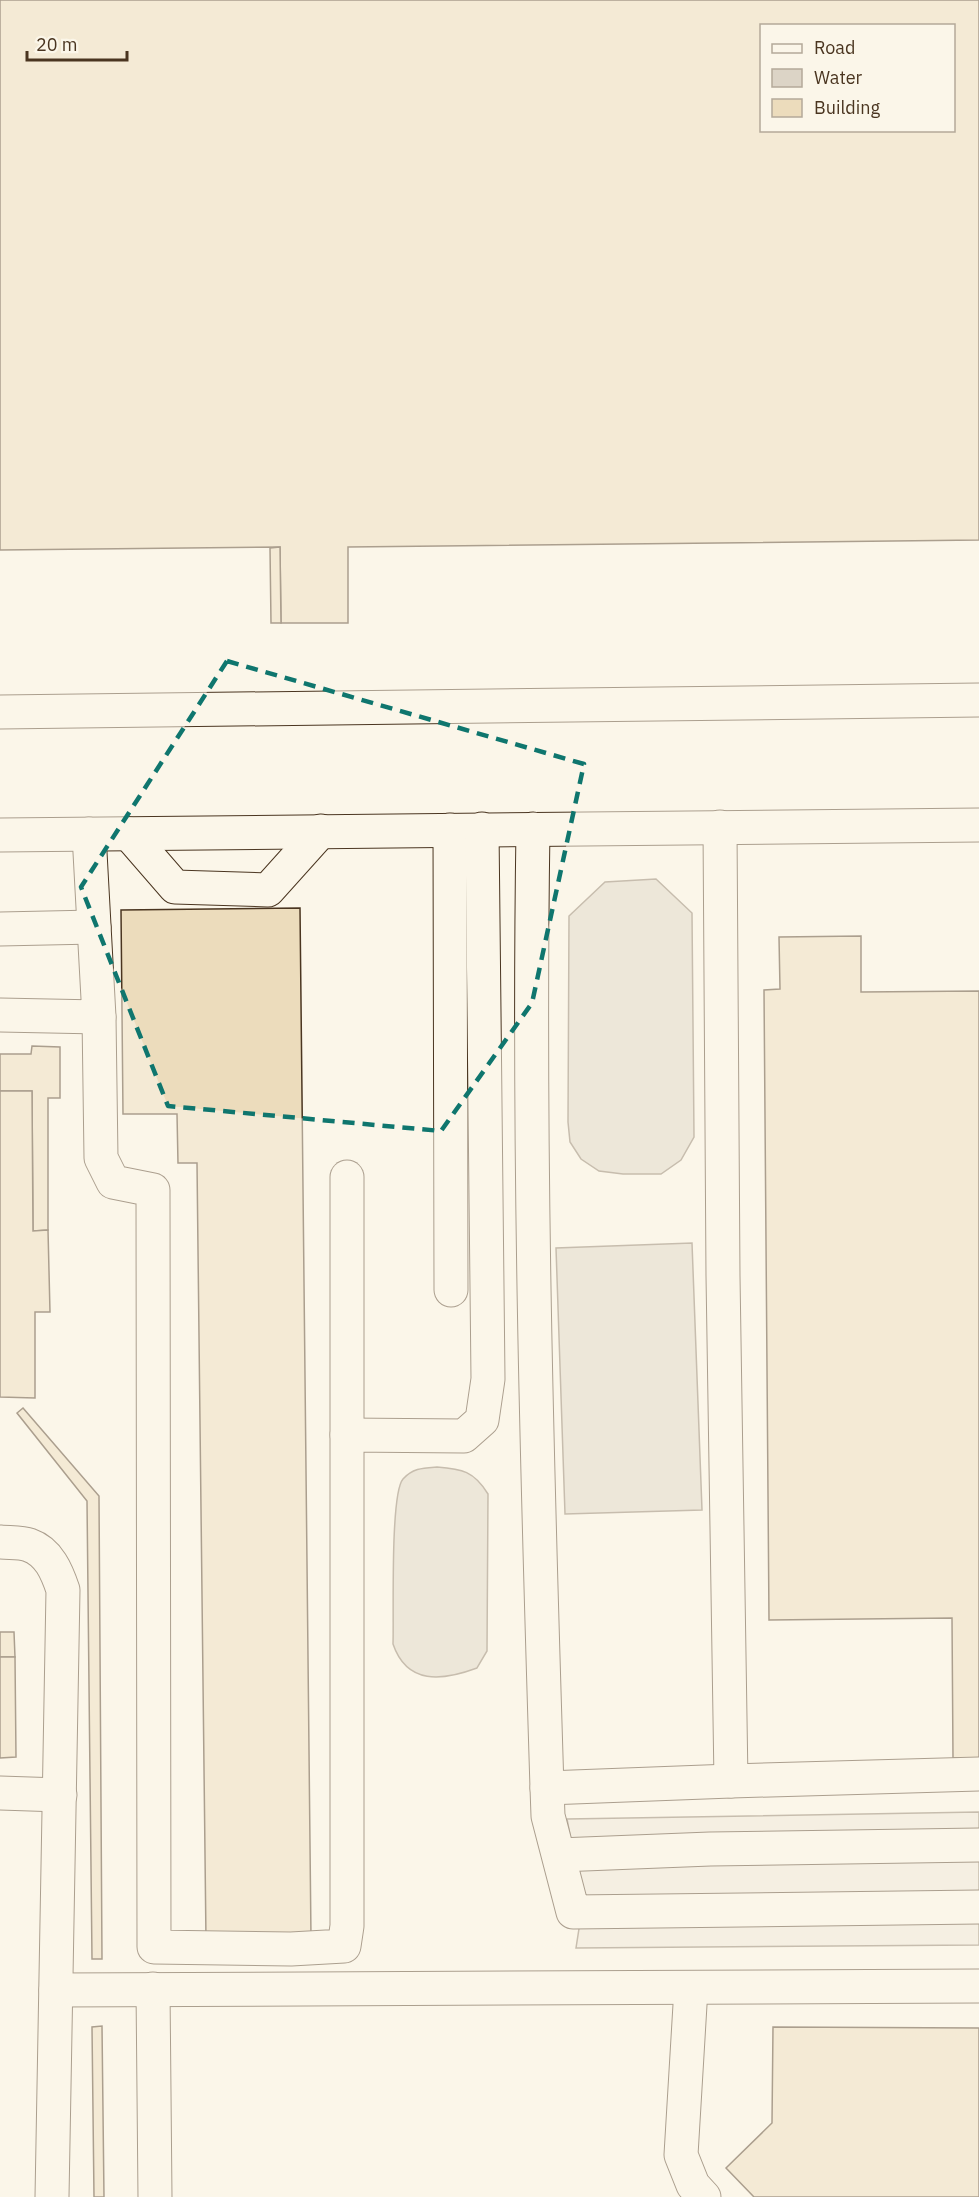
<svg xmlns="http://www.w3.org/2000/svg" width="979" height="2197" font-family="'IBM Plex Sans',sans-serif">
  <rect width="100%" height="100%" fill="#fbf6e9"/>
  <path fill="#ede7d9" stroke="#887966" stroke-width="1.5" d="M979 1812V1945L576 1948 583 1903 567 1819Z"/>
  <g fill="#dcd4c6" stroke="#887966" stroke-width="1.5">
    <path d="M656 879 692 913 694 1137 681 1160 661 1174H623L599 1171 581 1159 570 1142 568 1122 569 916 605 882Z"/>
    <path d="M692 1243 702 1510 565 1514 556 1248Z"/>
    <path d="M437 1467C462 1469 474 1471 488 1494L487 1651 477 1668C442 1681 407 1685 393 1644 394 1617 390 1494 403 1479 413 1468 423 1468 437 1467Z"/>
  </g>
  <g fill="#ecdcbc" stroke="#4a3520" stroke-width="1.5" fill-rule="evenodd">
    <path d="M0 0H979V540L348 547V623H281L280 547 0 550ZM762 26H954V130H762Z"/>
    <path d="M280 547 281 623H271L270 548Z"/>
    <path d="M300 908 311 1938 206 1940 197 1163H178L177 1114H123L121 910Z"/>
    <path d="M861 936V992L979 991V1758H953L952 1618 769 1620 764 990 780 989 779 937Z"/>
    <path d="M32 1046 60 1047V1098H48V1230L33 1231 32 1091H0V1054H31Z"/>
    <path d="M0 1091H32L33 1231 48 1230 50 1312H35V1398L0 1397Z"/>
    <path d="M23 1408 99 1496 102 1959H92L87 1501 17 1413Z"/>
    <path d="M0 1632H14L15 1657H0Z"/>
    <path d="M0 1657H15L16 1757 0 1758Z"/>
    <path d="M102 2026 104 2197H94L92 2027Z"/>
    <path d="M773 2027 979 2028V2197H754L726 2168 772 2123Z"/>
  </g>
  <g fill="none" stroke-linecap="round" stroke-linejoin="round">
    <g stroke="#4a3520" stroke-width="35">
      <g id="minor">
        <path d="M0 712 979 700"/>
        <path d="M720 827 723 1276 731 1781 979 1774"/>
        <path d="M533 829C528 1149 537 1469 547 1788L548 1816 573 1912 979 1907"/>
        <path d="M450 830 451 1290"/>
        <path d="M129 834 175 887 268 890 321 831"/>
        <path d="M0 835 979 825"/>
        <path d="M0 929 94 927"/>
        <path d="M0 1015 99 1017 89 834"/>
        <path d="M99 1017 101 1158 113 1182 153 1190 154 1947 291 1949 344 1946 347 1926V1435L464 1436 482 1420 488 1379 482 829"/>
        <path d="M347 1435V1177"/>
        <path d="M0 1542C9 1543 21 1542 29 1545 49 1552 57 1572 63 1590L52 2197"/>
        <path d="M547 1788 731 1781"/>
        <path d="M0 1793 60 1795"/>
        <path d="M559 1855 710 1849 979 1845"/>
        <path d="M691 1988 681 2155 693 2185 704 2197"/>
        <path d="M153 1989 155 2197"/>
        <path d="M56 1990 979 1986"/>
      </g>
    </g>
    <use href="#minor" stroke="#fbf6e9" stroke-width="33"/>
  </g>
  <path d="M0 0H979V2197H0ZM227 661 584 764 532 1003 441 1131 168 1106 81 887Z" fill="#fbf6e9" fill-opacity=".55" fill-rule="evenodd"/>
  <path fill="none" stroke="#0f766e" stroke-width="4.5" stroke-dasharray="12 8" stroke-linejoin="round" d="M227 661 584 764 532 1003 441 1131 168 1106 81 887Z"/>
  <rect x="760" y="24" width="195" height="108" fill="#fbf6e9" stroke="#b4a999" stroke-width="1.5"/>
  <rect x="772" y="44" width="30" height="9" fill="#fbf6e9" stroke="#b4a999" stroke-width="1.5"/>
  <text x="814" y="54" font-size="18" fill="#4a3520">Road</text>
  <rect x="772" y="69" width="30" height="18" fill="#dcd4c6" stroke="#b4a999" stroke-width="1.5"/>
  <text x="814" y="84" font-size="18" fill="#4a3520">Water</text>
  <rect x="772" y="99" width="30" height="18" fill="#ecdcbc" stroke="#b4a999" stroke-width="1.5"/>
  <text x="814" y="114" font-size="18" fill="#4a3520">Building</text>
  <path d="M27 51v9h100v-9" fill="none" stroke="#4a3520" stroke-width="3"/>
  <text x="36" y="51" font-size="18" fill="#4a3520" stroke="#fbf6e9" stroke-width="4.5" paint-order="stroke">20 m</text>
</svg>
